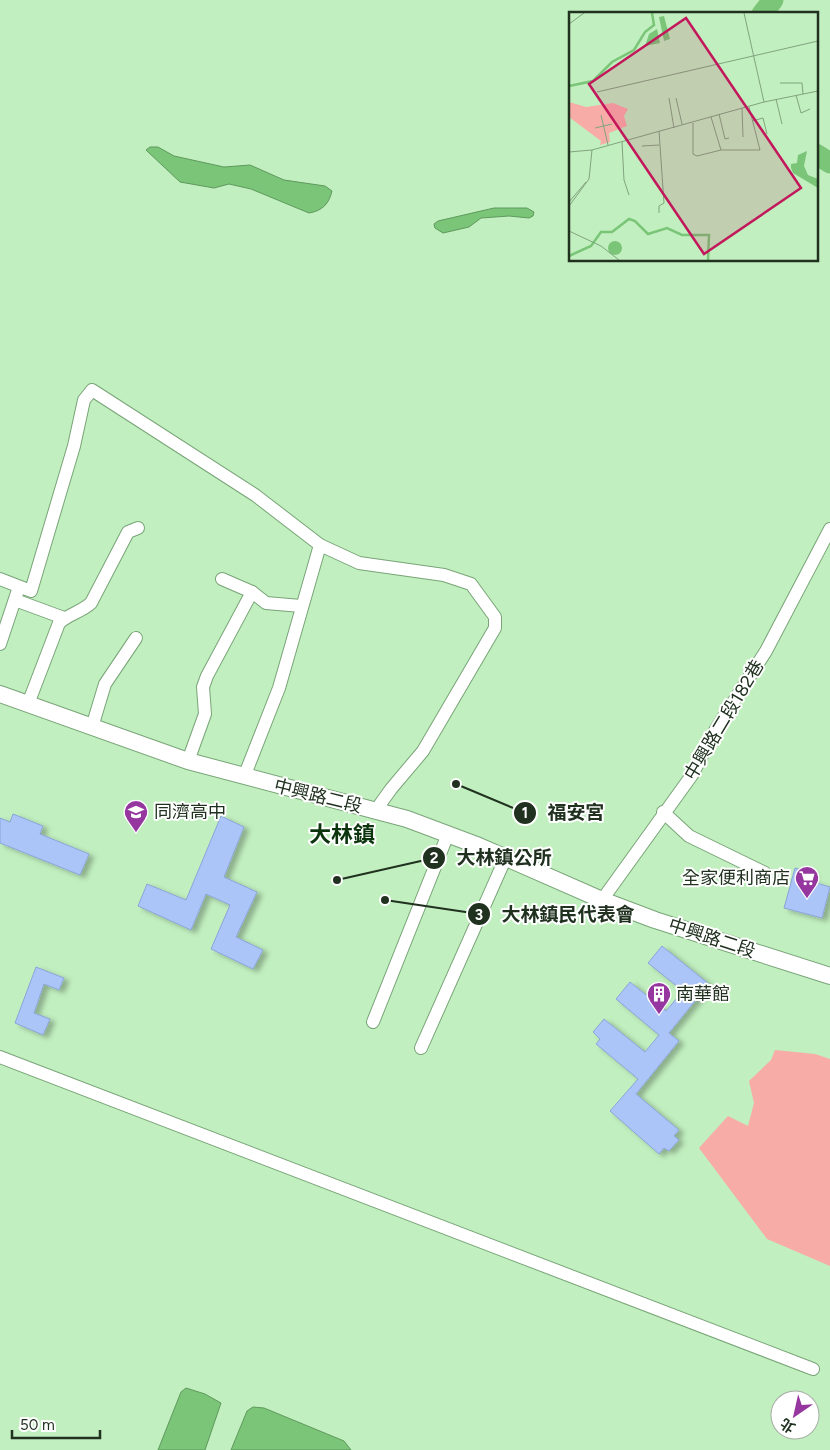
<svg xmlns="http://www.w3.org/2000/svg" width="830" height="1450" font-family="Figtree,'Noto Sans TC',sans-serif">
  <defs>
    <filter id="shadow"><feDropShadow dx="5" dy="3" stdDeviation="2.5" flood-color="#0004"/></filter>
  </defs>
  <rect width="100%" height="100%" fill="#c1efbf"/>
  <path fill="#f8aca7" d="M775 1050 815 1054 830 1059V1266L767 1239 699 1148 728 1116 748 1126 754 1103 749 1081 771 1060Z"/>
  <g fill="#7ac578" stroke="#5f995d">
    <path d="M150 147H158L174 156 224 167 250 165 284 180 325 186 332 191C329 204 322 211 309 213L251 189 229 184 214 188 180 182 146 150Z"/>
    <path d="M494 208H527L534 212 533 216 529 218 509 216 481 218 469 227 443 233 435 228 434 224 438 221Z"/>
    <path d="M186 1388 205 1394 221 1403 205 1450H158L181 1392Z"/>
    <path d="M253 1407 264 1408 344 1441 351 1450H231L247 1411Z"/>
  </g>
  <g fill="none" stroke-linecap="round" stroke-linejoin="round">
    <g stroke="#7ac578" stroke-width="21">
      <path d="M762 14 773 0"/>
      <path d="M816 154 830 163"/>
    </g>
  </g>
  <g fill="#abc5f8" stroke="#8ba4d7" filter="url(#shadow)">
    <path d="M13 814 43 826 40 834 89 854 80 875 0 843V818L10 822Z"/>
    <path d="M221 816 244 827 224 877 257 892 236 937 263 950 253 969 211 949 230 905 206 894 191 930 138 906 147 884 186 900Z"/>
    <path d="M795 868 813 873 810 881 830 887 822 918 784 908Z"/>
    <path d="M662 946 709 984 669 1033 679 1041 636 1094 679 1130 674 1136 679 1140 669 1151 664 1148 659 1154 610 1111 638 1079 596 1044 600 1039 593 1032 604 1019 645 1052 659 1035 616 999 630 982 666 1011 683 991 648 963Z"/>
    <path d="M36 967 64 978 59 990 44 984 34 1013 50 1019 43 1035 15 1023Z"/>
  </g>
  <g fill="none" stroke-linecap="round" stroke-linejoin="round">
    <g stroke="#79a478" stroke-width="14">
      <g id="minor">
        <path d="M0 579 31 591 74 446 84 400 92 390 255 495 320 545 359 563 444 575 471 584 495 617V628L423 751 391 789 376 810"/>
        <path d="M252 592 266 603 301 606"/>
        <path d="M15 600 64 618"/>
        <path d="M0 644 19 587"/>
        <path d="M28 704 59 623C69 614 81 612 91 603L128 532 138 528"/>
        <path d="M92 727 105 684 136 638"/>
        <path d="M188 761 205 714 203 687 207 676 252 592 222 579"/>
        <path d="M244 777 279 688 320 545"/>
        <path d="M663 812 689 836 765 873"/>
        <path d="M602 900 692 775 716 729 766 651 830 529"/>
        <path d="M373 1022 448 834"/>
        <path d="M421 1048 506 857"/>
        <path d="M0 1057 813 1369"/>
      </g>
    </g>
    <g stroke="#79a478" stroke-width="18">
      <path id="major" d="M0 694 188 761 407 819 479 846 602 900 655 920 830 976"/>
    </g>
    <use href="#minor" stroke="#fff" stroke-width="12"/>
    <use href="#major" stroke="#fff" stroke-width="16"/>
  </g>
  <defs>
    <g id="school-pin" transform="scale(1.25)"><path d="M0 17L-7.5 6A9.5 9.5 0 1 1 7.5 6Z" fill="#9637a0" stroke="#fff"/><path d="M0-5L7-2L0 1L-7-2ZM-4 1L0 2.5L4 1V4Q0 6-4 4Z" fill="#fff"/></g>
    <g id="supermarket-pin" transform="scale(1.25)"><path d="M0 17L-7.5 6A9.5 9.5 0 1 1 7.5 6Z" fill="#9637a0" stroke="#fff"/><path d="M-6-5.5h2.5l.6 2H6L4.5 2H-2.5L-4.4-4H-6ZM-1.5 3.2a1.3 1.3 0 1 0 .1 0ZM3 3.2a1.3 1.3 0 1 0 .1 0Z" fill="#fff"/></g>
    <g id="building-pin" transform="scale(1.25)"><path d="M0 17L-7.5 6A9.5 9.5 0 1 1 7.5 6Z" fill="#9637a0" stroke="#fff"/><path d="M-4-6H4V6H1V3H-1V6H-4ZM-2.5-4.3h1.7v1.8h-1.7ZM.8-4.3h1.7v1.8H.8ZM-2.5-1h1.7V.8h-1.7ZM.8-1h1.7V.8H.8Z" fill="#fff"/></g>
  </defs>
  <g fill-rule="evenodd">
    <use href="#school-pin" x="136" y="812"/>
    <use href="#supermarket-pin" x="807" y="878"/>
    <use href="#building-pin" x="659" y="994"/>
  </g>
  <g text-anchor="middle" stroke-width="4" stroke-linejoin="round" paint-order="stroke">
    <g font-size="18" fill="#20311f" stroke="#fff">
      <text transform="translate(724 720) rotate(-59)" y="6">中興路二段182巷</text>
      <text transform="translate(318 796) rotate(14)" y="6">中興路二段</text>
      <text transform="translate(712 938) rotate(18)" y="6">中興路二段</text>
    </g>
    <g font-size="18" fill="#20311f" stroke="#fff" text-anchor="start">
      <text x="154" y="818">同濟高中</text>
      <text x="790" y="884" text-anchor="end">全家便利商店</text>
      <text x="676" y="1000">南華館</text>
    </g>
    <g font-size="22" font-weight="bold" fill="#0c350e" stroke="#fff">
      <text x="342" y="842">大林鎮</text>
    </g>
  </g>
  <g transform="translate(569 12)">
    <rect width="249" height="249" fill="#c1efbf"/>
    <path d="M0 90 17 95 44 91 59 97 55 104 58 114 40 121 41 130 31 133 32 129 0 105Z" fill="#f8aca7"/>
    <path d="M95 4 101 27 95 29 90 5ZM88 17 91 31 76 34 80 22ZM238 139 235 154 239 163 249 167V176L224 161 222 156V152L228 151 229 143ZM39 236a7 7 0 1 1 14 0a7 7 0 1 1-14 0Z" fill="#7ac578"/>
    <path fill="none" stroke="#7ac578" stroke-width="2.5" d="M0 74 24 69 43 50 65 38 76 20 85 13 83 1M0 244 22 234 32 220H43L60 207 66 209 79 222 98 216 113 223H140L139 248"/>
    <path fill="none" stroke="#81a37f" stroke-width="1" d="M175 1 195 90M0 12 15 1M211 71H233L234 82M28 80 249 29M227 83 232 101 241 97M100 86 105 116M107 86 113 112M207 87 213 112M173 96 174 125M150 102 156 127 160 126M32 103 39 133M142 105 152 138M183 109 194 106 198 122M124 111V142L128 144 152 138H191L180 95M26 116 43 112M53 130 55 168 60 183M73 134 90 133M0 140 23 138 195 90 249 79M0 190 17 170M0 194 20 167 23 138M90 201V194L95 191 90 119M0 219 32 234 50 248"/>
    <path fill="#c2185b" fill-opacity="0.15" stroke="#c2185b" stroke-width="2.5" d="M117 6 232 176 135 242 20 72Z"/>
    <rect width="249" height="249" fill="none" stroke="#20311f" stroke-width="2.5"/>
  </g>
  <path fill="none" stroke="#20311f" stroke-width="2" d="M456 784L525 813M337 880L434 858M385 900L479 914"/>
  <g fill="#20311f" stroke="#fff" stroke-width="2">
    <circle cx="456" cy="784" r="5"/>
    <circle cx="337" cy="880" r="5"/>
    <circle cx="385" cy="900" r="5"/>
    <circle cx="525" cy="813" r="12"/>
    <circle cx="434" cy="858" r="12"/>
    <circle cx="479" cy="914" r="12"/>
  </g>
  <g font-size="15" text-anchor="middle" font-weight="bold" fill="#fff">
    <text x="525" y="818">1</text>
    <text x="434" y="863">2</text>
    <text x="479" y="920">3</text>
  </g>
  <g font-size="19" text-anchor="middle" font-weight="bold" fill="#20311f" stroke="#fff" stroke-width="4" stroke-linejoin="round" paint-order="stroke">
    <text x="576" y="819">福安宮</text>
    <text x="504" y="864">大林鎮公所</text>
    <text x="568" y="921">大林鎮民代表會</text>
  </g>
  <g transform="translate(795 1415) rotate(214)"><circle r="24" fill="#ffffff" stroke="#a6ada5"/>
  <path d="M0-4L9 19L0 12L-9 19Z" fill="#9637a0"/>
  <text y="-8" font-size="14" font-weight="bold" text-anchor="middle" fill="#20311f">北</text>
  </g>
  <path d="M12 1430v8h88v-8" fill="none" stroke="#20311f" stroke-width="2.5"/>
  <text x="20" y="1430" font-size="15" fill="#20311f" stroke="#ffffff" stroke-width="4" paint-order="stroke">50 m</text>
</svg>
